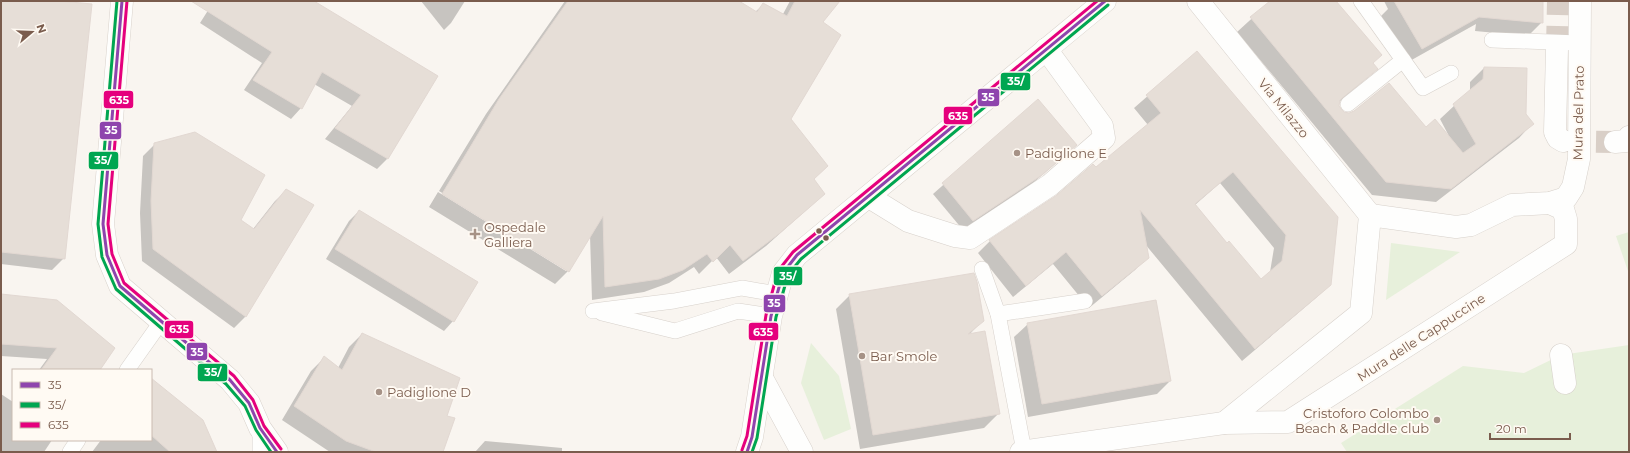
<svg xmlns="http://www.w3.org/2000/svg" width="1630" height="453" font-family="Montserrat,sans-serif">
  <rect width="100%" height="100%" fill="#f9f5f0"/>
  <g fill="#e7f0db">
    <path d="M1629 232V274L1616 236Z"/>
    <path d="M1391 243 1460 252 1386 300Z"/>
    <path d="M811 343 839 376 851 429 824 440 801 383Z"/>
    <path d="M1629 345V452H1347L1341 443 1463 366 1524 373 1561 355Z"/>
  </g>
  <g fill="#0003" fill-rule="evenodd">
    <path d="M1 1H51L64 258 52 270 1 264Z"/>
    <path d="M214 1 436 77 387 159 377 169 325 139 352 106 314 84 301 108 291 119 244 90 262 63 200 23Z"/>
    <path d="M421 1H465L451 23 444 30Z"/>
    <path d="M565 1H737L755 12 764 4 783 14 790 1H839L822 22 790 120 813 180 824 194 766 246 729 274 716 257 699 274 694 267 669 283 644 292 592 300 590 235 568 271 555 284 429 207 438 192 566 271V269L439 191 486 114Z"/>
    <path d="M1271 1H1335L1376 69 1339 102 1338 106 1344 113 1426 128 1450 138 1440 119 1470 91V82L1484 68 1532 124 1519 138 1436 202 1372 195 1237 32Z"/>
    <path d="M1384 1H1542V22L1528 36 1475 31 1476 24 1408 62 1381 16 1388 9Z"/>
    <path d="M1197 53 1330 285 1317 297 1242 361 1145 244 1147 257 1135 270 1089 308 1053 264 1013 297 978 253 990 241 1058 196 1096 168 1148 125 1134 108ZM1220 183 1274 248 1270 272 1261 280 1227 244 1195 205Z"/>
    <path d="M1038 101 1076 145 1032 184 963 230 933 194Z"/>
    <path d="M155 144 239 221 253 229 275 201 287 190 312 206 245 317 234 328 142 261 140 213 143 156Z"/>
    <path d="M359 211 453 321 444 331 326 259 349 221Z"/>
    <path d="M1 295 99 370H39L47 359 1 356Z"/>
    <path d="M850 295 983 320 969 335 998 414 984 428 860 449 836 309Z"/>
    <path d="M1028 324 1170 381 1157 394 1028 417 1014 337Z"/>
    <path d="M362 334 445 417 442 452H330L282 420 311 371 324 358 338 368 349 347Z"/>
    <path d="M151 380 216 452H92L101 440H151Z"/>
    <path d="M1 394 13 402V440H52L44 452H1Z"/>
    <path d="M485 441 562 448V452H475Z"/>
  </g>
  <g fill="#e6ded7" stroke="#e2d8d2" fill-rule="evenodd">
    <path d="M1 1H60L92 4 65 259 1 252Z"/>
    <path d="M191 1H314L438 76 388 159 335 128 361 95 322 72 302 109 253 80 272 52Z"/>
    <path d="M568 1H739L757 12 763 3 787 16 795 1H840L823 22 841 35 791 119 828 166 814 179 825 194 780 233 743 261 730 245 713 262 707 254 683 270 659 279 605 287 603 216 569 272 442 194 499 99Z"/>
    <path d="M1270 1H1336L1382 55 1373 63 1378 69 1340 100 1339 106 1344 112 1349 113 1354 111 1389 83 1426 127 1435 119 1463 153 1476 144 1453 104 1483 79 1484 67 1527 68 1526 114 1534 124 1451 189 1386 182 1250 17Z"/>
    <path d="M1394 1H1543V23L1479 17 1422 49Z"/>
    <path d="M1197 51 1338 217 1331 285 1255 349 1140 210 1149 258 1102 296 1066 252 1026 286 989 240 1057 195 1093 164 1096 167 1161 113 1146 95ZM1233 172 1286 235 1282 261 1261 279 1229 241 1227 243 1195 204Z"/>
    <path d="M1038 99 1077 145 1042 175 973 221 942 183Z"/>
    <path d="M195 132 265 175 241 220 254 229 286 189 314 205 246 317 153 249 151 201 154 143Z"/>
    <path d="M359 210 478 282 454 322 335 249Z"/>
    <path d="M974 273 977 282 984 321 968 334 985 331 1000 414 873 435 849 294Z"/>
    <path d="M1 294 57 300 115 348 100 370H41L57 348 1 344Z"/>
    <path d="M1156 300 1171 381 1042 404 1027 323Z"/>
    <path d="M362 333 460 378 447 416 455 418 443 452H376L346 441 294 406 324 356 342 370Z"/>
    <path d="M151 378 203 420 217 452H170L151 435Z"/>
  </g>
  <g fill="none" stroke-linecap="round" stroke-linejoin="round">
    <g stroke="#d9cfc7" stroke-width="22" stroke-dasharray="22 11" stroke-linecap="butt">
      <path d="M1557 48 1558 1"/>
      <path d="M1563 141 1615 142"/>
    </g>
    <g stroke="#d7d1cb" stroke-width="16">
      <g id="lane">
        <path d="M1361 1 1423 88 1451 73"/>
        <path d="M1492 40 1579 43"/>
        <path d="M1348 104 1403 60"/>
        <path d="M982 269 998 314 1024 451"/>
        <path d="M593 311 674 301 742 288 777 294"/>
        <path d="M602 313 675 331 738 311 771 316"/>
        <path d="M998 314 1085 301"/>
        <path d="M127 370 161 322"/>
        <path d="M260 428V452"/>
        <path d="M70 452 78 440"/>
      </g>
    </g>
    <g stroke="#d7d1cb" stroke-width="23">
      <g id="street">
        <path d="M1198 1 1370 215"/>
        <path d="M1557 48 1555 132 1558 138 1563 141"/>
        <path d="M1615 142 1626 141 1629 137"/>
        <path d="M869 197 908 221 955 236 970 238 1050 185 1104 138 1102 126 1046 49"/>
        <path d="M1561 355 1565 383"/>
        <path d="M762 378 802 452"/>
        <path d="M1224 423 1361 313 1370 215 1456 227 1471 225 1512 205 1550 203 1566 198 1573 187 1579 159 1580 1"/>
        <path d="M1021 452 1224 423 1288 422 1566 244V219L1563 209 1550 203"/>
      </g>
    </g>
    <g stroke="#d9d2cb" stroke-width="23">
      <g id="secondary">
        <path d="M122 1 103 224 107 255 120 286 230 380 249 403 260 428 277 452"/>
        <path d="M747 452 752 437 771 316 783 273 797 255 1105 1"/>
      </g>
    </g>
    <use href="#lane" stroke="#fefefd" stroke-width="15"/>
    <use href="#street" stroke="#fefefd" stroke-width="22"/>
    <use href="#secondary" stroke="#fefefd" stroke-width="22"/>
    <g stroke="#fffaf3" stroke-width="6">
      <g id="bus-1">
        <path d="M122 1 103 224 107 255 120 286 230 380 249 403 260 428 277 452"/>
        <path d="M747 452 752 437 771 316 783 273 797 255 1105 1"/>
      </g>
    </g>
    <g stroke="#fffaf3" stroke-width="6">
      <g id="bus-2">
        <path d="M117 1 98 224 102 257 116 289 226 384 245 406 256 430 271 452"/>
        <path d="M752 452 757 438 776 317 788 275 801 259 1108 5"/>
      </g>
    </g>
    <g stroke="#fffaf3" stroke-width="6">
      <g id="bus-3">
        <path d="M127 1 108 224 112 254 124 283 234 376 253 400 264 426 281 449"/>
        <path d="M742 450 747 436 766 315 778 271 793 252 1097 1"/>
      </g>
    </g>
    <use href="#bus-1" stroke="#8e44ad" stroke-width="3"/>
    <use href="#bus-2" stroke="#00a651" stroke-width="3"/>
    <use href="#bus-3" stroke="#e5007d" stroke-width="3"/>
  </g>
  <g fill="#a69286" stroke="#fffaf3" stroke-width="1.5">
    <circle cx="1017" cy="153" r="4"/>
    <path d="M473 228h4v4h4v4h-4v4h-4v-4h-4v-4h4z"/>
    <circle cx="862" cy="356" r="4"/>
    <circle cx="379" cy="392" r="4"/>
    <circle cx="1437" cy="420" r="4"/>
  </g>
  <g fill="#7a5c4d" stroke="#fffaf3" stroke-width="1.5">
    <circle cx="819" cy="231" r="3.5"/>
    <circle cx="826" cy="238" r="3.5"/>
  </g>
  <g text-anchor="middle" stroke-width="4" stroke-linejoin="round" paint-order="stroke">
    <g font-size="13" fill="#7a5c4d" stroke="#fffaf3">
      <text transform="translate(1284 108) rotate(51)" y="5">Via Milazzo</text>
      <text transform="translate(1578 113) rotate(-89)" y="5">Mura del Prato</text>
      <text transform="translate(1421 337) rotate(-33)" y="5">Mura delle Cappuccine</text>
    </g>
    <g font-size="13" fill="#7a5c4d" stroke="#fffaf3" text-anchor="start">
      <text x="1025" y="158">Padiglione E</text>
      <text x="484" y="232">Ospedale<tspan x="484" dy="15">Galliera</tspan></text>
      <text x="870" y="361">Bar Smole</text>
      <text x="387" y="397">Padiglione D</text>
      <text x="1429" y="418" text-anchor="end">Cristoforo Colombo<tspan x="1429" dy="15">Beach &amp; Paddle club</tspan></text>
    </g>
  </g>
  <g stroke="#fffaf3" stroke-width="1.5">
    <rect x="1000" y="72" width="31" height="19" rx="4" fill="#00a651"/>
    <rect x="977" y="88" width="23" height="19" rx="4" fill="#8e44ad"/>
    <rect x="103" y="90" width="31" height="19" rx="4" fill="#e5007d"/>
    <rect x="943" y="106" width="30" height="19" rx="4" fill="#e5007d"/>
    <rect x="99" y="121" width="23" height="19" rx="4" fill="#8e44ad"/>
    <rect x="88" y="151" width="31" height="19" rx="4" fill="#00a651"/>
    <rect x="773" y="266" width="30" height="20" rx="4" fill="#00a651"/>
    <rect x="763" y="294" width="23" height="19" rx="4" fill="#8e44ad"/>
    <rect x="164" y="320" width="30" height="19" rx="4" fill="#e5007d"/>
    <rect x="748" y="322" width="31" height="19" rx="4" fill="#e5007d"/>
    <rect x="186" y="342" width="22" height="19" rx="4" fill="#8e44ad"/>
    <rect x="197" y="363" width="31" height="19" rx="4" fill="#00a651"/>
  </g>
  <g font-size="11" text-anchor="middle" font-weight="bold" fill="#fff">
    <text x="1016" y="85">35/</text>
    <text x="988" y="101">35</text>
    <text x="119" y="104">635</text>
    <text x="958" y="120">635</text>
    <text x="111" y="134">35</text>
    <text x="103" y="164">35/</text>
    <text x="788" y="280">35/</text>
    <text x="774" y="307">35</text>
    <text x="179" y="333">635</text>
    <text x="763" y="336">635</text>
    <text x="197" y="356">35</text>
    <text x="213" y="376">35/</text>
  </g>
  <rect width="1630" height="453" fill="none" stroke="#7a5c4d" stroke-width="4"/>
  <rect x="12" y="369" width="140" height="72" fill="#fffaf3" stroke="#cabbb1"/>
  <rect x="20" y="382" width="20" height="6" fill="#8e44ad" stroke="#cabbb1"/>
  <text x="48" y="389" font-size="12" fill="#7a5c4d">35</text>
  <rect x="20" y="402" width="20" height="6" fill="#00a651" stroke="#cabbb1"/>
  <text x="48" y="409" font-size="12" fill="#7a5c4d">35/</text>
  <rect x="20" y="422" width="20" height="6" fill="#e5007d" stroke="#cabbb1"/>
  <text x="48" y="429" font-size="12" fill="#7a5c4d">635</text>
  <g transform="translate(32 32) rotate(71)" stroke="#fffaf3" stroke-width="3" paint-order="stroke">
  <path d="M0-3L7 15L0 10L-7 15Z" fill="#7a5c4d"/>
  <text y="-6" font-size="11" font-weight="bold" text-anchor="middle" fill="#7a5c4d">N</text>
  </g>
  <path d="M1490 433v6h80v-6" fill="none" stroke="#7a5c4d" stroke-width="2"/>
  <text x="1496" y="433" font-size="12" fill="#7a5c4d" stroke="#fffaf3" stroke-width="3" paint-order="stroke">20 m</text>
</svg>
